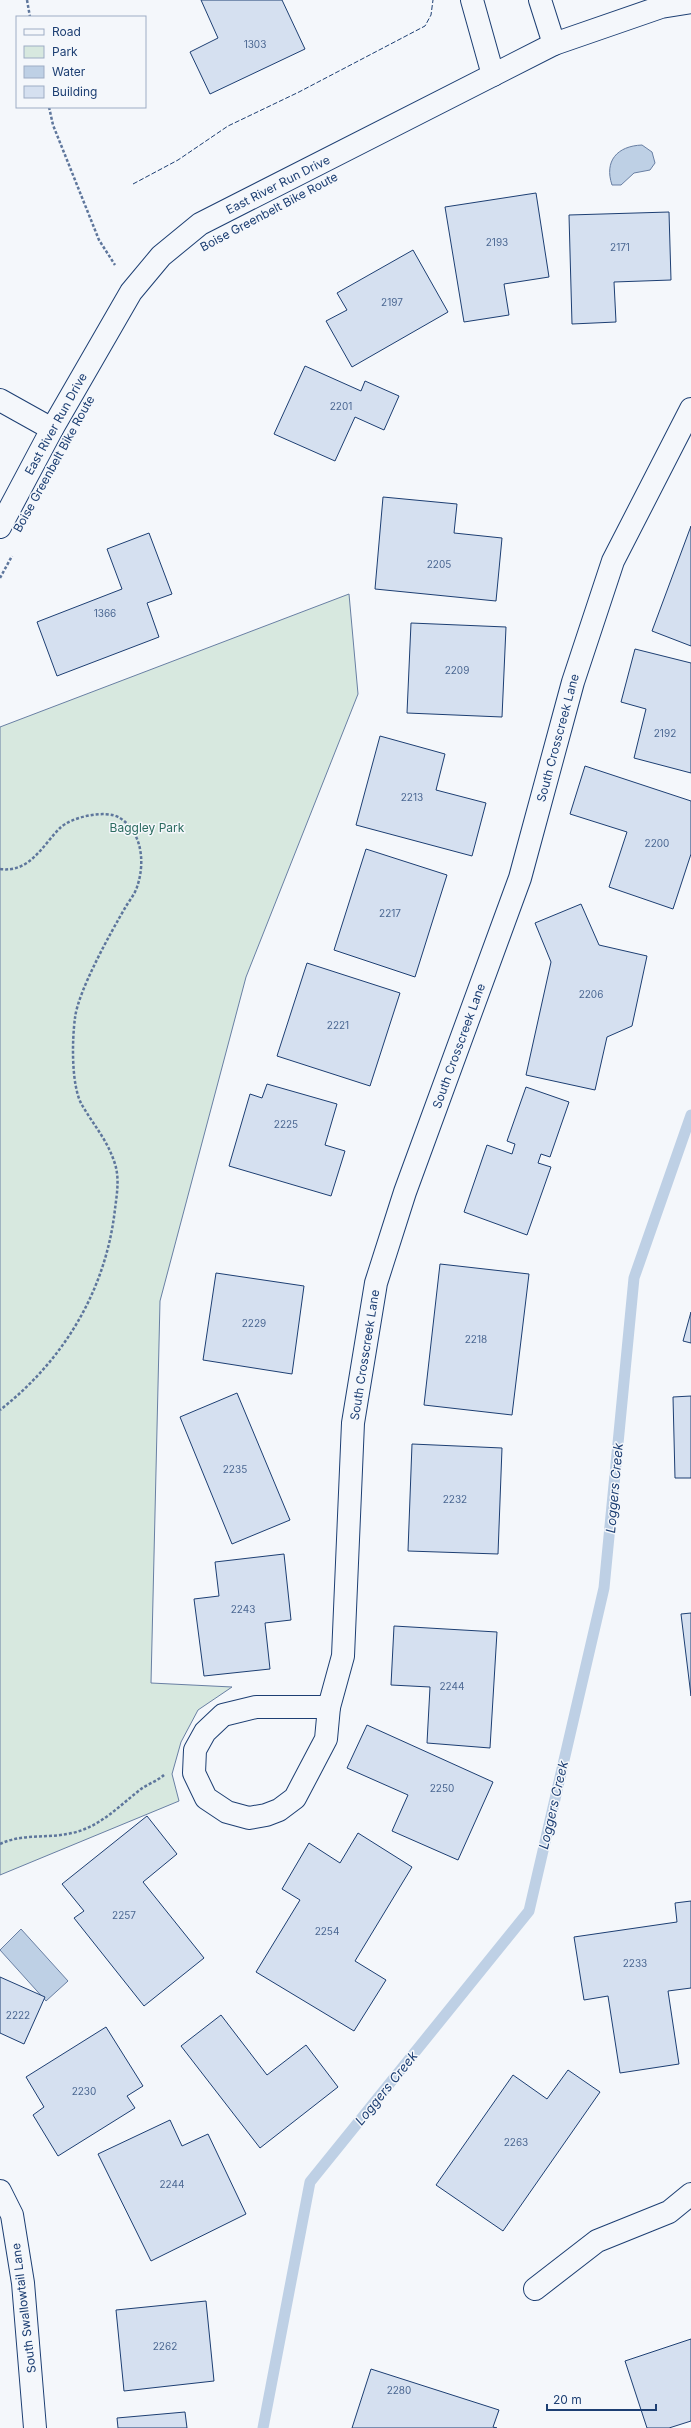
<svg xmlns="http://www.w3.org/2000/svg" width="691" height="2428" font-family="Inter,sans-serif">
  <rect width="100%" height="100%" fill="#f4f7fb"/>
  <path fill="#d7e8df" stroke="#687fa3" d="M349 594 358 694 246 977 160 1301 151 1683 232 1687 198 1710 181 1742 172 1774 179 1801 0 1875V727Z"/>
  <g fill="#bed0e5" stroke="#687fa3">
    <path d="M642 145 652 152 655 163 650 170 634 173 621 185H612C604 161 617 146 642 145Z"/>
    <path d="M21 1929 68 1981 46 2001 0 1950Z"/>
  </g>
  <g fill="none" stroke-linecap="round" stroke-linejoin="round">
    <path stroke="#bed0e5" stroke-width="11" d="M263 2428 310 2182 529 1911 604 1588 634 1278 691 1115"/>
  </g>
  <g fill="#d5e0f0" stroke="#1d3f73">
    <path d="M201 0H282L305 49 210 94 190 52 218 38Z"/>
    <path d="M536 193 549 277 504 284 509 315 464 322 445 207Z"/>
    <path d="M669 212 671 280 614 282 616 322 572 324 569 215Z"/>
    <path d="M413 250 448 312 352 367 326 321 347 310 337 293Z"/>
    <path d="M305 366 361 391 365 381 399 396 384 430 355 417 335 461 274 434Z"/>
    <path d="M383 497 457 504 454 533 502 538 496 601 375 589Z"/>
    <path d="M691 526V646L652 631Z"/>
    <path d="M149 533 172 594 147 603 159 637 57 676 37 622 122 589 107 549Z"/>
    <path d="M411 623 506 627 502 717 407 713Z"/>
    <path d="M635 649 691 663V773L634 758 646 709 621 702Z"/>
    <path d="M380 736 445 754 436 790 486 803 472 856 356 825Z"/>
    <path d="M585 766 691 801V854L673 909 609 887 627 832 570 814Z"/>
    <path d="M366 849 447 875 415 977 334 950Z"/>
    <path d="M581 904 599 945 647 956 632 1026 607 1037 595 1090 526 1075 551 962 535 923Z"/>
    <path d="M307 963 400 993 370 1086 277 1056Z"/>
    <path d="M267 1084 337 1104 325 1145 345 1151 331 1196 229 1166 250 1094 262 1098Z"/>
    <path d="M526 1087 569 1102 550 1157 541 1154 538 1163 551 1167 527 1235 464 1212 487 1145 512 1154 515 1144 507 1141Z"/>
    <path d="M440 1264 529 1274 512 1415 424 1405Z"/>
    <path d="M216 1273 304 1286 292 1374 203 1360Z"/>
    <path d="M691 1312V1343L683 1341Z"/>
    <path d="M237 1393 290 1520 232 1544 180 1417Z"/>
    <path d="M691 1396V1478H675L673 1397Z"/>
    <path d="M412 1444 502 1448 498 1554 408 1551Z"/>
    <path d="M284 1554 291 1620 265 1623 270 1669 204 1676 194 1599 219 1596 215 1562Z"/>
    <path d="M691 1613V1696L681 1614Z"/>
    <path d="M394 1626 497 1632 490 1748 427 1743 430 1687 391 1685Z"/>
    <path d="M367 1725 493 1782 458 1860 392 1831 408 1795 347 1768Z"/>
    <path d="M147 1816 177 1854 143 1882 204 1958 144 2006 74 1918 84 1911 62 1884Z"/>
    <path d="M358 1833 412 1867 355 1961 386 1980 354 2031 256 1972 300 1900 282 1889 309 1843 340 1863Z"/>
    <path d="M691 1901V1988L668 1991 679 2064 620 2073 608 1996 584 2000 574 1937 677 1922 675 1903Z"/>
    <path d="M0 1977 45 1997 24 2044 0 2033Z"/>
    <path d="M221 2015 267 2075 306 2045 338 2087 260 2148 181 2046Z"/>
    <path d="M106 2027 143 2086 127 2096 135 2108 58 2156 33 2115 44 2107 26 2077Z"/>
    <path d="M568 2070 600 2092 503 2231 436 2185 513 2075 547 2099Z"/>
    <path d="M170 2120 182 2146 208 2134 246 2214 151 2261 98 2154Z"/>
    <path d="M206 2301 214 2381 124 2391 116 2310Z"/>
    <path d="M691 2339V2421L669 2428H647L625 2361Z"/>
    <path d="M371 2369 499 2410 493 2427 497 2428H352Z"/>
    <path d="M185 2412 187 2428H118L117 2418Z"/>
  </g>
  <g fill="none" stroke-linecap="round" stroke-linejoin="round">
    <g stroke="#1d3f73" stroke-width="24">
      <g id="street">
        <path d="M472 0 493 75"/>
        <path d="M540 0 554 44"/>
        <path d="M0 400 52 429"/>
        <path d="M0 527 52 429 131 292 161 256 200 224 554 44 661 7 691 2"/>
        <path d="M256 1707H329L326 1739 295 1798 279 1810 266 1815 249 1818 227 1812 206 1798 194 1773 195 1750 205 1732 223 1715Z"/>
        <path d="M329 1707 343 1656 353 1423 376 1283 405 1192 520 878 573 682 613 561 691 409"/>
        <path d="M0 2191 12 2215 23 2283 35 2428"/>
        <path d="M535 2289 597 2241 669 2212 691 2194"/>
      </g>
    </g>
    <g stroke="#5e769c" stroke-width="2.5" stroke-dasharray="3 2" stroke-linecap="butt">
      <path d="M27 0 30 17"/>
      <path d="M49 107 53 125 99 240 115 265"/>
      <path d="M0 578 12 556"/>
      <path d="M0 869C30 873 42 846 60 828 71 817 106 809 120 818 143 833 145 864 137 887 135 894 129 901 125 908 111 932 78 991 75 1018 72 1040 71 1086 82 1105 93 1124 107 1140 114 1161 120 1177 117 1193 115 1209 106 1290 64 1360 0 1410"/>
      <path d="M0 1844C23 1833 47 1839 72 1833 100 1827 119 1806 141 1789 148 1784 157 1781 164 1775"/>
    </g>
    <use href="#street" stroke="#f4f7fb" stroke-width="22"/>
    <path stroke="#1d3f73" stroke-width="1" stroke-dasharray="5 2" stroke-linecap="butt" d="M133 184 178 160 228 126 299 92 425 26 431 15 433 0"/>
  </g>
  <g text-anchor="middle" stroke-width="3" stroke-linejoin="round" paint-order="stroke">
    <g font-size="10" fill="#4b6792">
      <text x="255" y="48">1303</text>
      <text x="497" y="246">2193</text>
      <text x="620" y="251">2171</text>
      <text x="392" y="306">2197</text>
      <text x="341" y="410">2201</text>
      <text x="439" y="568">2205</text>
      <text x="105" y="617">1366</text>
      <text x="457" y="674">2209</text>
      <text x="665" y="737">2192</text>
      <text x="412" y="801">2213</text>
      <text x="657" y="847">2200</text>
      <text x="390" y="917">2217</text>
      <text x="591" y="998">2206</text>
      <text x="338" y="1029">2221</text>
      <text x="286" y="1128">2225</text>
      <text x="254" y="1327">2229</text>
      <text x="476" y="1343">2218</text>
      <text x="235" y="1473">2235</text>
      <text x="455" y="1503">2232</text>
      <text x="243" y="1613">2243</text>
      <text x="452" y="1690">2244</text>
      <text x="442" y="1792">2250</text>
      <text x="124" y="1919">2257</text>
      <text x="327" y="1935">2254</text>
      <text x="635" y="1967">2233</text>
      <text x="18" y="2019">2222</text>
      <text x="84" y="2095">2230</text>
      <text x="516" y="2146">2263</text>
      <text x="172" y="2188">2244</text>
      <text x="165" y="2350">2262</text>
      <text x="399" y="2394">2280</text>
    </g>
    <g font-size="12" fill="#1d3f73" stroke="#f4f7fb">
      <text transform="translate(278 185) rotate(-27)" y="4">East River Run Drive</text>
      <text transform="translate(269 212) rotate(-28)" y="4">Boise Greenbelt Bike Route</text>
      <text transform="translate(56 424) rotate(-61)" y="4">East River Run Drive</text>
      <text transform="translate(54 464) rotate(-61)" y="4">Boise Greenbelt Bike Route</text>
      <text transform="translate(558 738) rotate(-75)" y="4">South Crosscreek Lane</text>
      <text transform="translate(459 1046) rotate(-70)" y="4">South Crosscreek Lane</text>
      <text transform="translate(365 1355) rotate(-81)" y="4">South Crosscreek Lane</text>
      <text transform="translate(24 2308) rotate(-97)" y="4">South Swallowtail Lane</text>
    </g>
    <g font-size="12" fill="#2c6c60" stroke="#f4f7fb">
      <text x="147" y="832">Baggley Park</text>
    </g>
    <g font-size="13" font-style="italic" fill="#1d3f73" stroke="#f4f7fb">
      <text transform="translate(614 1488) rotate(-85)" y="5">Loggers Creek</text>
      <text transform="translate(553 1805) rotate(-77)" y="5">Loggers Creek</text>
      <text transform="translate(386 2088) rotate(-51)" y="5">Loggers Creek</text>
    </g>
  </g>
  <rect x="16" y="16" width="130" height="92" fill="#f4f7fb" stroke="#9eadc5"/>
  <rect x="24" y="29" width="20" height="6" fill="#f4f7fb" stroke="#9eadc5"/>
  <text x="52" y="36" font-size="12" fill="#1d3f73">Road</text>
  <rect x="24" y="46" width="20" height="12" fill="#d7e8df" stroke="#9eadc5"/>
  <text x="52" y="56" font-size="12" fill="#1d3f73">Park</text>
  <rect x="24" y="66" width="20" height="12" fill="#bed0e5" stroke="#9eadc5"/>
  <text x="52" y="76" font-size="12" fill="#1d3f73">Water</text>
  <rect x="24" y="86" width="20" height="12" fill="#d5e0f0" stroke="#9eadc5"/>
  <text x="52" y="96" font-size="12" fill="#1d3f73">Building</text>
  <path d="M547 2404v6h109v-6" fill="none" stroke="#1d3f73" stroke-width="2"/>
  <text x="553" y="2404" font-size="12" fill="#1d3f73" stroke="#f4f7fb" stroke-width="3" paint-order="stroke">20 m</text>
</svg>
